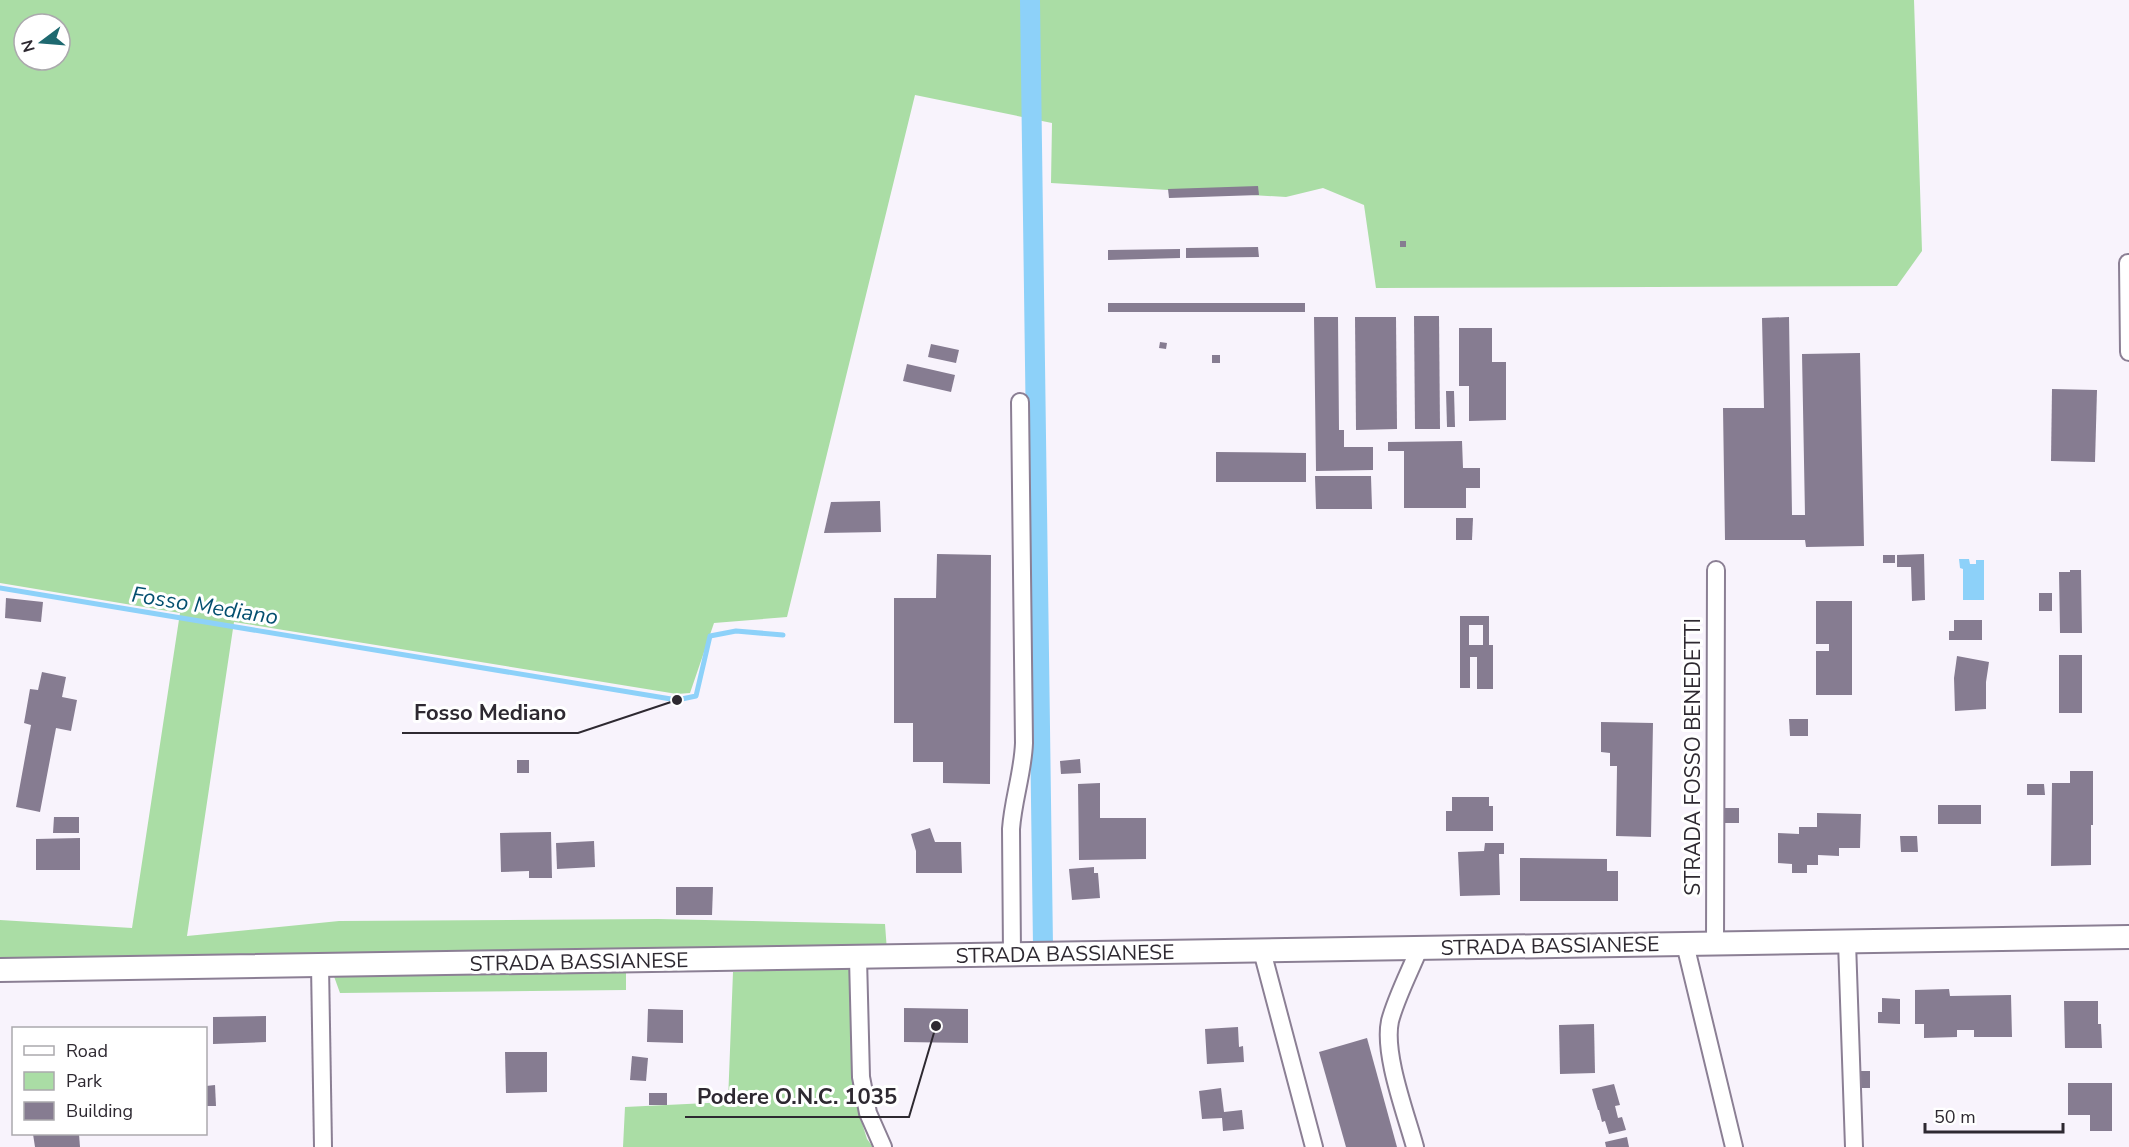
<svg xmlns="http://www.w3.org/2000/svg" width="2129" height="1147" font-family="'Nunito Sans',sans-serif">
  <rect width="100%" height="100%" fill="#f8f3fc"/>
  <g fill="#aadda5" fill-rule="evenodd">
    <path d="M0 0H1914L1922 251 1897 286 1376 288 1364 205 1323 188 1286 197 1051 183 1052 123 915 95 787 617 714 623 690 693 677 694 234 622 187 936 339 921 658 919 885 924 887 951 626 954V990L340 993 327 957 0 964V920L132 928 180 613 0 583ZM24 24H60V60H24Z"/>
    <path d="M849 967 857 1107 867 1139 873 1147H623L625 1107 728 1102 733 972Z"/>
  </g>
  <path fill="#8dd1f9" d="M1959 559H1969L1970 564H1976V560H1984V600H1963V569L1960 568Z"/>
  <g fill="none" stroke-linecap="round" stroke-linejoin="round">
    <path stroke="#8dd1f9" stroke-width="5" d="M0 588 677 700 696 696 710 636 736 631 783 635"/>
    <path stroke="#8dd1f9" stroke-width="20" d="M1030 0 1043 946"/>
  </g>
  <g fill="#867c91" fill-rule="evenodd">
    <path d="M1258 186 1259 195 1169 198 1168 189Z"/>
    <rect x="1400" y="241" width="6" height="6"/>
    <path d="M1258 247 1259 257 1186 258V248Z"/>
    <path d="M1180 249V258L1108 260V250Z"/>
    <rect x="1108" y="303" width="197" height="9"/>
    <path d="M1414 316H1439L1440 429H1415Z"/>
    <path d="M1314 317H1338L1339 430H1344V447H1373V470L1316 471Z"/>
    <path d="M1355 317H1396L1397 429 1356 430Z"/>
    <path d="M1789 317 1792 515H1805L1802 354 1860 353 1864 546 1806 547 1805 540H1725L1723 408H1764L1762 318Z"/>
    <path d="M1459 328H1492V362H1506V420L1469 421V386H1459Z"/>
    <path d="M1160 342 1167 343 1166 349 1159 348Z"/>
    <path d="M931 344 959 350 956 363 928 357Z"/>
    <rect x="1212" y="355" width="8" height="8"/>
    <path d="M907 364 955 375 951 392 903 381Z"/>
    <path d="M2052 389 2097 390 2095 462 2051 461Z"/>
    <path d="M1446 391H1454L1455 427H1447Z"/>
    <path d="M1462 441 1463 468H1480V488H1466V508H1404V451H1388V442Z"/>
    <path d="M1216 452 1306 453V482H1216Z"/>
    <path d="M1315 476H1371L1372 509H1316Z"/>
    <path d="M880 501 881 532 824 533 831 502Z"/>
    <path d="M1456 518H1473L1472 540H1456Z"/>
    <path d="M937 554 991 555 990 784 943 783V762H913V723H894V598H936Z"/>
    <path d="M1924 554 1925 600 1912 601 1911 567H1897V555Z"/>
    <rect x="1883" y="555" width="12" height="8"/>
    <path d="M2070 570H2081L2082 633H2060L2059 572H2070Z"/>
    <rect x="2039" y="593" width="13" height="18"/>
    <path d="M6 598 43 602 41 622 5 618Z"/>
    <path d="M1816 601H1852V695H1816V651H1829V644H1816Z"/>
    <path d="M1460 616H1489V645H1493V689H1477V657H1470V688H1460ZM1469 625H1483V645H1469Z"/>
    <path d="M1954 620H1982V640H1949V631H1954Z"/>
    <rect x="2059" y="655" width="23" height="58"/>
    <path d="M1957 656 1989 662 1986 682V709L1955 711 1954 678Z"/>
    <path d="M42 672 66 677 62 697 77 700 71 731 56 728 40 812 16 807 31 725 24 723 30 689 38 690Z"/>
    <path d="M1789 719H1808V736H1790Z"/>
    <path d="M1601 722 1653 723 1651 837 1616 836 1617 766H1610V753L1601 752Z"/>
    <path d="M1080 759 1081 773 1061 774 1060 761Z"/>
    <rect x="517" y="760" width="12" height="13"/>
    <path d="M2070 771H2093V825H2091V865L2051 866 2052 783H2070Z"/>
    <path d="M1100 783V818H1146V859L1079 860 1078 784Z"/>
    <path d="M2027 784H2044L2045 795H2027Z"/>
    <path d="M1452 797H1489V806H1493V831H1446V811H1452Z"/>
    <rect x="1938" y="805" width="43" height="19"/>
    <rect x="1722" y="808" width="17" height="15"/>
    <path d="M1817 813 1861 814 1860 848H1839V856L1818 855V865H1807V873H1792V864L1778 863V833L1799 834V827H1817Z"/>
    <path d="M54 817H79V833H53Z"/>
    <path d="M930 828 935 842H961L962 873H916V851L911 834Z"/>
    <path d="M551 832 552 878H529V871L501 872 500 833Z"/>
    <path d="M1900 836H1917L1918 852H1901Z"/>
    <path d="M80 838V870H36V839Z"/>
    <path d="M594 841 595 867 557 869 556 843Z"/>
    <path d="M1485 843H1504V854H1499L1500 895 1460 896 1458 852 1484 851Z"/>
    <path d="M1520 858 1607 859V871H1618V901H1520Z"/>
    <path d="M1094 867V873H1098L1100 898 1072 900 1069 869Z"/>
    <path d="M676 887H713L712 915H676Z"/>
    <path d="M1949 989 1950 996 2011 995 2012 1037H1974V1030H1957V1037L1924 1038V1024H1915V990Z"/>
    <path d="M1882 998 1900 999V1024L1878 1023V1012H1882Z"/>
    <path d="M2064 1001H2098V1024H2101L2102 1048H2065Z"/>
    <path d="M904 1008 968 1009V1043L904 1042Z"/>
    <path d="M648 1009 683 1010V1043L647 1042Z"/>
    <path d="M266 1016V1042L213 1044V1017Z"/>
    <path d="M1594 1024 1595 1073 1560 1074 1559 1025Z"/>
    <path d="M1238 1027 1239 1047 1243 1046 1244 1062 1207 1064 1205 1029Z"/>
    <path d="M1367 1038 1397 1147H1346L1319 1052Z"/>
    <path d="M505 1052H547V1092L506 1093Z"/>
    <path d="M632 1056 648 1058 646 1081 630 1080Z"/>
    <rect x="1855" y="1071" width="15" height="17"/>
    <path d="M2068 1083H2112V1131H2090V1115H2068Z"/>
    <path d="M1614 1084 1620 1105 1615 1106 1618 1118 1622 1117 1626 1130 1609 1134 1605 1121 1602 1122 1599 1110H1598L1592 1089Z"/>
    <path d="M215 1085 216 1106H206V1086Z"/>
    <path d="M1221 1088 1224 1112 1242 1110 1244 1129 1223 1131 1222 1118 1202 1119 1199 1091Z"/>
    <rect x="649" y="1093" width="18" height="12"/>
    <path d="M33 1134H79L80 1147H35Z"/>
    <path d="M1627 1137 1629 1147H1606L1605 1142Z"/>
  </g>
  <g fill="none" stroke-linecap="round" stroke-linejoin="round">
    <g stroke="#8b7f94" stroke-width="20">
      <g id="street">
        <path d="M2128 263 2129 352"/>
        <path d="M1847 942 1854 1147"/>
        <path d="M1685 944 1734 1147"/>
        <path d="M1715 944 1716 570"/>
        <path d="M1262 951 1314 1147"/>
        <path d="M1012 955 1011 829C1013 800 1023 772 1024 743L1020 402"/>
        <path d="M858 958 861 1077 868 1113 883 1147"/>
        <path d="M320 965 323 1147"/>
        <path d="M1415 1147C1406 1114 1383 1054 1390 1021 1396 998 1410 971 1419 949"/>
      </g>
    </g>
    <g stroke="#8b7f94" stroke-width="26">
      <path id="secondary" d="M0 970 2129 937"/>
    </g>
    <use href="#street" stroke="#fff" stroke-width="16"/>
    <use href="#secondary" stroke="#fff" stroke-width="22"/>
  </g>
  <g text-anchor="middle" stroke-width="6" stroke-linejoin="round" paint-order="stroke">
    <g font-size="21" fill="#2e2931" stroke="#fff">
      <text transform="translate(1693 757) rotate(-90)" y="7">STRADA FOSSO BENEDETTI</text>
      <text transform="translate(1550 946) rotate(-1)" y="7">STRADA BASSIANESE</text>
      <text transform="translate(1065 954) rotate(-1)" y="7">STRADA BASSIANESE</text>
      <text transform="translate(579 962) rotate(-1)" y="7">STRADA BASSIANESE</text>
    </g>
    <g font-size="22" font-style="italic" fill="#034f6f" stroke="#fff">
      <text transform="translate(205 605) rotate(9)" y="8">Fosso Mediano</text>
    </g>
  </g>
  <path fill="none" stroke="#2e2931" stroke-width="2" d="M677 700L578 733H402M936 1026L909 1117H685"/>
  <g fill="#2e2931" stroke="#fff" stroke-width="2">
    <circle cx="677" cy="700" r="6"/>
    <circle cx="936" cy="1026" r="6"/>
  </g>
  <g font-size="22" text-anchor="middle" font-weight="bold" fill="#2e2931" stroke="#fff" stroke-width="6" stroke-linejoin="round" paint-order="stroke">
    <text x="490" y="720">Fosso Mediano</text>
    <text x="797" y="1104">Podere O.N.C. 1035</text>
  </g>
  <rect x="12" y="1027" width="195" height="108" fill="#ffffff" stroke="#aba9ad" stroke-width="1.5"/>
  <rect x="24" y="1046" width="30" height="9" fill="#ffffff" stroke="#aba9ad" stroke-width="1.5"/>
  <text x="66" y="1057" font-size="18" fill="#2e2931">Road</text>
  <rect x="24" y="1072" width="30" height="18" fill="#aadda5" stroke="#aba9ad" stroke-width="1.5"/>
  <text x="66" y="1087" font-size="18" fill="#2e2931">Park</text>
  <rect x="24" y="1102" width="30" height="18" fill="#867c91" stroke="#aba9ad" stroke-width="1.5"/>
  <text x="66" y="1117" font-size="18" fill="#2e2931">Building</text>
  <g transform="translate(42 42) rotate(254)"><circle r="28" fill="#ffffff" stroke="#aba9ad" stroke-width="1.5"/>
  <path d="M0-4.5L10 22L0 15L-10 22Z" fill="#1e6970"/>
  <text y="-9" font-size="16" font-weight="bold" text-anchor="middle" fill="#2e2931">N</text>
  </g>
  <path d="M1925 1123v9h138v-9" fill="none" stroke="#2e2931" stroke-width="3"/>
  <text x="1934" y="1123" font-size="18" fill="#2e2931" stroke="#ffffff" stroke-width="4.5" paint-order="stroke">50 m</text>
</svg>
